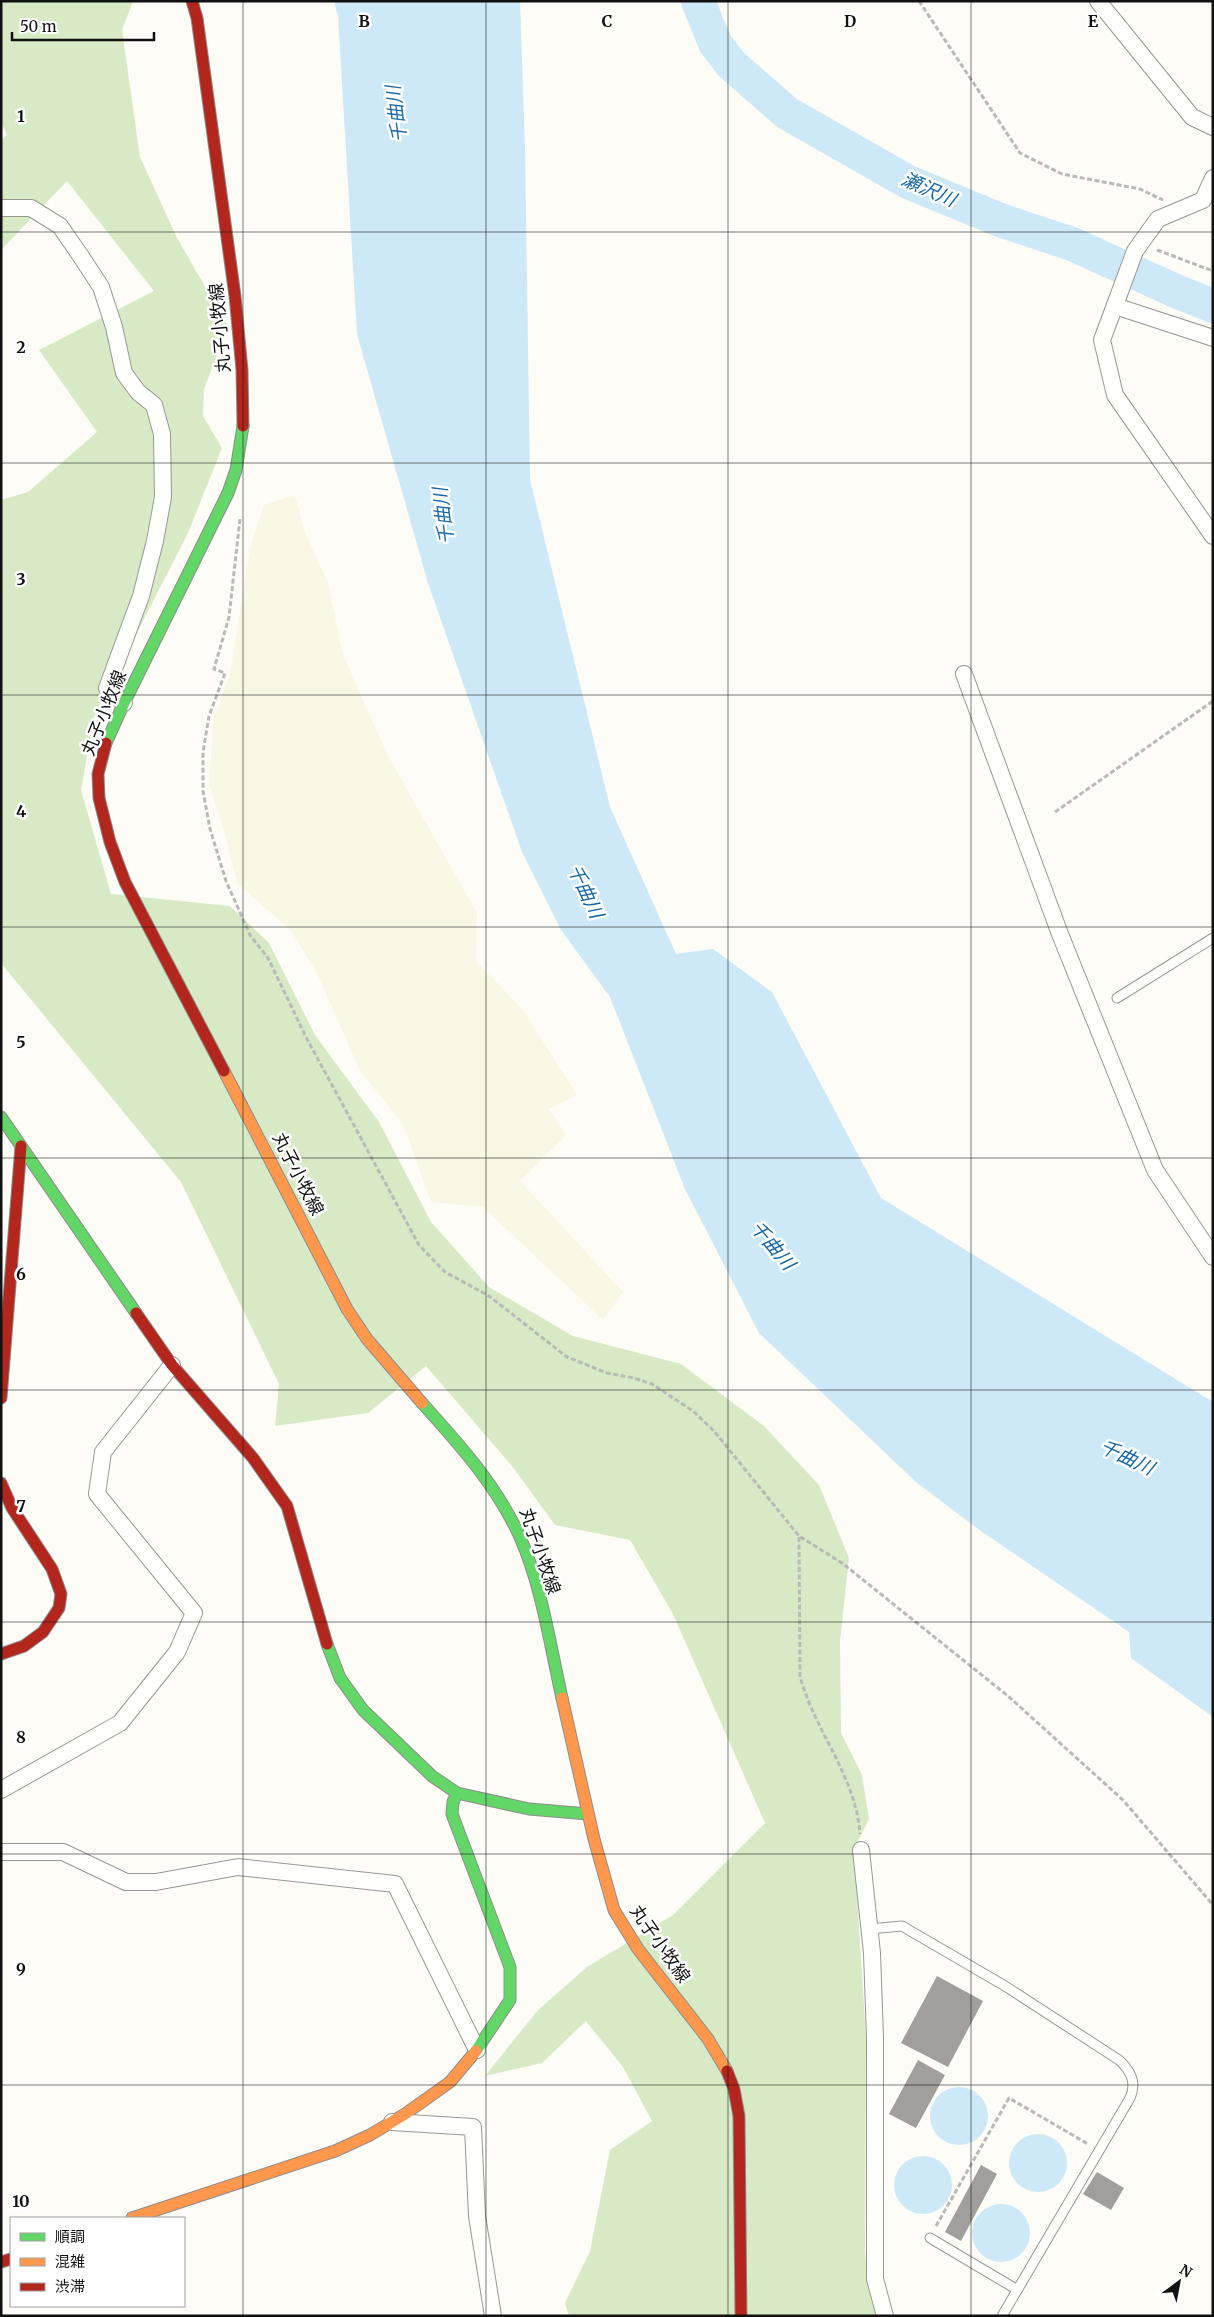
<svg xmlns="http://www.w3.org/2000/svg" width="1214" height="2317" font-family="Merriweather,'Noto Sans JP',serif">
  <rect width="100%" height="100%" fill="#fdfcf7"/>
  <path fill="#f9f7e4" d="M295 495 304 530 328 583 343 655 387 754 477 913 476 961 523 1010 577 1095 549 1109 566 1135 520 1181 623 1292 603 1320 483 1207 431 1202 403 1124 360 1071 317 973 291 931 237 883 224 830 209 784 214 717 230 675 250 548 264 505Z"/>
  <path fill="#d8eac5" d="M1 1H133L122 30 140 157 177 238 228 326 204 389 203 416 222 448 188 533 94 717 81 790 111 894 230 906 269 943 315 1035 379 1122 431 1222 489 1287 573 1336 681 1364 764 1426 819 1485 849 1558 840 1641 841 1733 862 1775 869 1819 854 1849 866 2036 865 2252 868 2281 877 2316H569L565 2303 590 2251 610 2150 652 2121 623 2067 586 2021 542 2063 485 2076 538 2010 587 1967 673 1915 765 1823 673 1614 630 1540 555 1525 512 1466 426 1366 368 1413 275 1426 279 1384 181 1182 1 963V500L28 492 97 432 39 350 154 291 67 181 1 250V140L7 135 1 122Z"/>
  <g fill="#cde8f7">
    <path d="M334 1H520L525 149 530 480 610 807 676 954 713 949 772 992 881 1198 1213 1402V1717L1131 1658 1129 1632 978 1529 916 1482 759 1333 685 1189 610 997 561 930 522 852 428 583 357 334 338 16Z"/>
    <circle cx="959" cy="2116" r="29"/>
    <circle cx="1038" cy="2163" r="29"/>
    <circle cx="923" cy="2185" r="29"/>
    <circle cx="1001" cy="2233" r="29"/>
  </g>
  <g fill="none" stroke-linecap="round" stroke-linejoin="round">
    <path stroke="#cde8f7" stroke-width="34" d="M698 1 715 43 731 64 787 113 908 182 1000 220 1072 244 1178 292 1213 306"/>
  </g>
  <g fill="#a19f9c">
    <path d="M937 1976 983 2001 948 2067 901 2043Z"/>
    <path d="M918 2060 945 2075 916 2128 889 2114Z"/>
    <path d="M981 2165 997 2174 961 2241 945 2232Z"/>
    <path d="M1097 2172 1124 2188 1111 2210 1083 2194Z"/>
  </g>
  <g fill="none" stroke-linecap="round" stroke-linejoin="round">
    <g stroke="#979795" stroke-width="11">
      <g id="lane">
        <path d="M1117 998 1213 938"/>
        <path d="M869 1929 902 1926 1005 1986 1119 2060C1131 2071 1137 2083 1130 2098L1002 2316"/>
        <path d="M930 2238 1016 2289"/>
      </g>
    </g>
    <g stroke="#979795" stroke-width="18">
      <g id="street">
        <path d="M1098 1 1192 117 1213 127"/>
        <path d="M1213 178 1203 200 1158 219 1135 251 1102 340 1115 395 1213 536"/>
        <path d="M1 208H31L60 226 80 255 101 287 114 327 124 373 138 392 154 405 162 434 163 497 155 541 141 596 107 688 124 703"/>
        <path d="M1115 306 1213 338"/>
        <path d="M964 674 1060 934 1155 1170 1213 1257"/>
        <path d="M1 1790 120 1723 177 1652 194 1613 97 1494 103 1452 172 1365"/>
        <path d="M861 1850 872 1953 875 2037V2279L885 2316"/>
        <path d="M1 1852H63L126 1882H156L238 1867 395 1884 477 2050"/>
        <path d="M392 2122 473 2127 477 2216 493 2316"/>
      </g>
    </g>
    <g stroke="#8e8d8b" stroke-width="13">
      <g id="fast">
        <path d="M106 743 124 703 228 493 236 470 243 426"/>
        <path d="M1 1117 136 1313"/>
        <path d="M422 1403C459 1444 497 1486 520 1537 542 1587 550 1645 562 1698"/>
        <path d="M327 1644 340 1678 363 1710 432 1776 457 1793 529 1809 588 1814"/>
        <path d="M457 1793 453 1802 452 1814 510 1967V2000L476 2051"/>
      </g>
    </g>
    <g stroke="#8e8d8b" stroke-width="13">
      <g id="slow">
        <path d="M224 1071 347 1309 367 1339 422 1403"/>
        <path d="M562 1698 594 1839 614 1910 638 1949 708 2039 727 2071"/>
        <path d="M132 2218 335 2151 370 2135 405 2114 450 2082 476 2051"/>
      </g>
    </g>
    <g stroke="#8e8d8b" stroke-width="13">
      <g id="jam">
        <path d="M192 1 197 18 235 296 242 370 243 426"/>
        <path d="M106 743 98 774 99 798 110 842 125 882 224 1071"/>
        <path d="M136 1313 172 1365 253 1458 287 1506 327 1644"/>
        <path d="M1 1398 21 1146"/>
        <path d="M1 1483 12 1508 52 1569 61 1594 59 1608 43 1632 24 1646 1 1654"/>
        <path d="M727 2071 734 2089 739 2116 741 2316"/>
        <path d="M1 2262 11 2259"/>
      </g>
    </g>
    <g stroke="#b9b9b8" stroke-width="3" stroke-dasharray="5 2.5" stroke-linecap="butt">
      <path d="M919 1 1020 153 1062 174 1140 189 1163 200"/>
      <path d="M1157 250 1213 271"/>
      <path d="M240 519 229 617 214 669 225 673 209 716 203 752V791L210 829 226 881 250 935 268 958 307 1039 419 1245 445 1272 489 1296 567 1357 607 1373 634 1378 652 1384 693 1411 714 1431 799 1536 842 1563 1008 1696 1123 1800 1213 1905"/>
      <path d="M1055 812 1213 701"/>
      <path d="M799 1537 800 1676C814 1730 856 1776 860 1834"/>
      <path d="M936 2226 1009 2098 1088 2144"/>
    </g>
    <use href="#lane" stroke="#fffffe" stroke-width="9"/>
    <use href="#street" stroke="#fffffe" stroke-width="16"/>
    <use href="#fast" stroke="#63d668" stroke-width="11"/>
    <use href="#slow" stroke="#ff974d" stroke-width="11"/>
    <use href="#jam" stroke="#b3261e" stroke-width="11"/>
  </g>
  <path fill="none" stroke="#111" stroke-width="1" stroke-opacity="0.55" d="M243 1V2316M486 1V2316M728 1V2316M971 1V2316M1 232H1213M1 463H1213M1 695H1213M1 927H1213M1 1158H1213M1 1390H1213M1 1622H1213M1 1854H1213M1 2085H1213"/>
  <g text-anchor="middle" stroke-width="5" stroke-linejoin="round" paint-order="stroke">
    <g font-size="18" fill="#111" stroke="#fff">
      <text transform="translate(220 328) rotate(-95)" y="6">丸子小牧線</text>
      <text transform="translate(104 713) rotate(-68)" y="6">丸子小牧線</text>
      <text transform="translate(298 1174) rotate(63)" y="6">丸子小牧線</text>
      <text transform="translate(540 1551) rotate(71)" y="6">丸子小牧線</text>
      <text transform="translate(660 1944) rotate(55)" y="6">丸子小牧線</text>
    </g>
    <g font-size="19" font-style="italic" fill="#1768a6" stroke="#fff">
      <text transform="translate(396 114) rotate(-97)" y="7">千曲川</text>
      <text transform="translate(929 189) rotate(24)" y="7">瀬沢川</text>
      <text transform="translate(443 516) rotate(-97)" y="7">千曲川</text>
      <text transform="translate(586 891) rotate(65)" y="7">千曲川</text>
      <text transform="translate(773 1245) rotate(50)" y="7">千曲川</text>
      <text transform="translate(1127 1457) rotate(25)" y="7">千曲川</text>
    </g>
  </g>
  <g font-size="16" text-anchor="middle" font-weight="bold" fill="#111" stroke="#fff" stroke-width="5" stroke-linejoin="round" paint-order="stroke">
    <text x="364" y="27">B</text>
    <text x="607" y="27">C</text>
    <text x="850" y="27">D</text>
    <text x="1093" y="27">E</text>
    <text x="21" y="122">1</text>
    <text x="21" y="353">2</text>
    <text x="21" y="585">3</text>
    <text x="21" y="817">4</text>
    <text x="21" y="1048">5</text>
    <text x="21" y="1280">6</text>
    <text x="21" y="1512">7</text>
    <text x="21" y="1743">8</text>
    <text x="21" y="1975">9</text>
    <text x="21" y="2207">10</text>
  </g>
  <rect width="1214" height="2317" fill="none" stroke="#111111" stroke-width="5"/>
  <rect x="10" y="2217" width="175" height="90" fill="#ffffff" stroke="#a0a0a0"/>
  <rect x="20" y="2233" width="25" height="8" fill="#63d668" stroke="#a0a0a0"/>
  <text x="55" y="2242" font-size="15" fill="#111111">順調</text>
  <rect x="20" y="2258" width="25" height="8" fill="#ff974d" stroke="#a0a0a0"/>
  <text x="55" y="2267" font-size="15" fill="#111111">混雑</text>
  <rect x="20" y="2283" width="25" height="8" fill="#b3261e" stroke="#a0a0a0"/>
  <text x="55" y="2292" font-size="15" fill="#111111">渋滞</text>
  <g transform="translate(1179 2282) rotate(32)" stroke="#ffffff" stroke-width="4" paint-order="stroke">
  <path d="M0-4L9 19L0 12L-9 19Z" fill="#111111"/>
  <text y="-8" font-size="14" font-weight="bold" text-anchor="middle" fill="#111111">N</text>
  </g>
  <path d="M12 32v8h142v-8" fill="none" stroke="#111111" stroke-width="2.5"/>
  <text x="20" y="32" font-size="15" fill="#111111" stroke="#ffffff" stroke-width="4" paint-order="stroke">50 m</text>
</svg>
